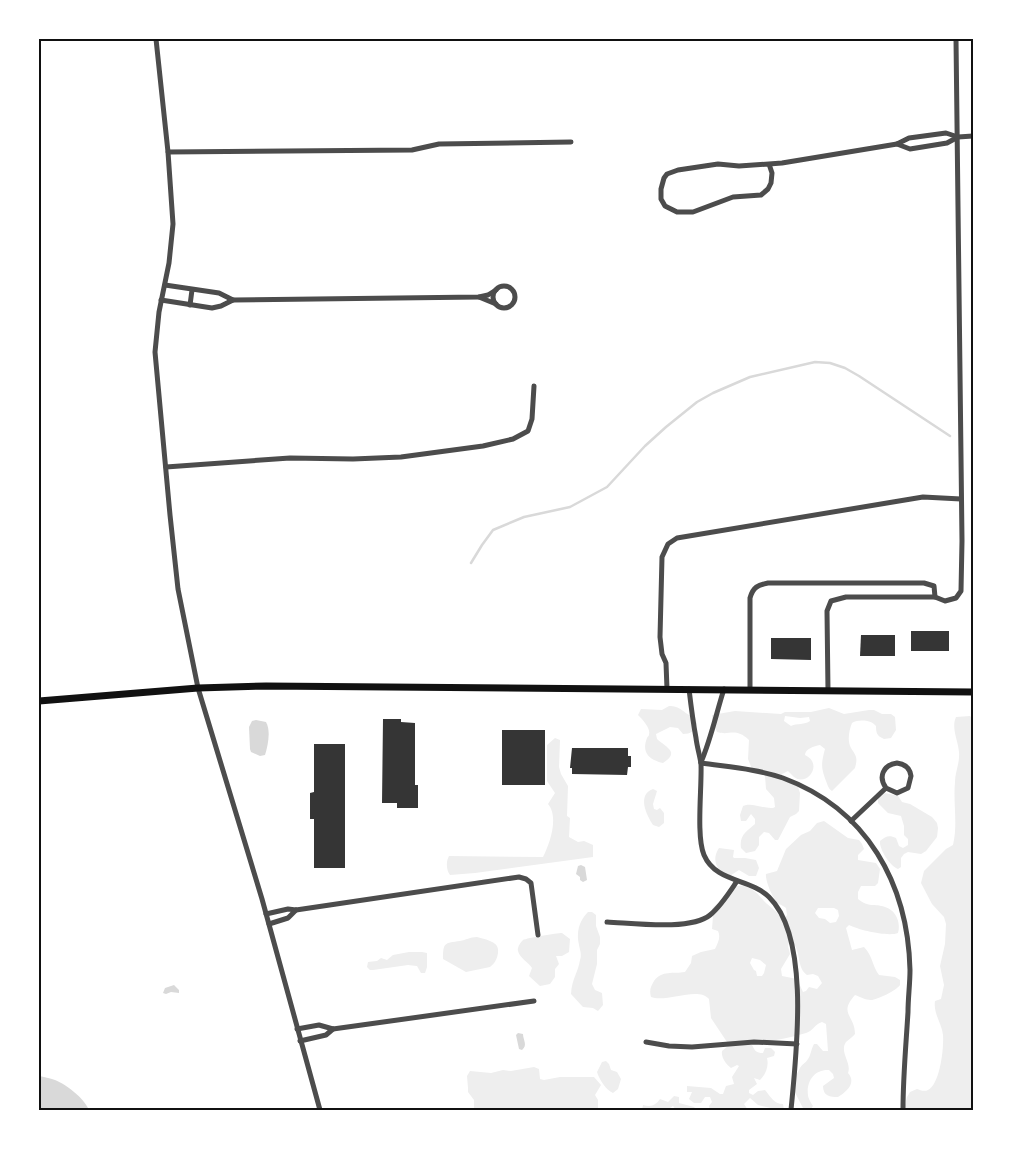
<svg xmlns="http://www.w3.org/2000/svg" width="1012" height="1149" font-family="'DM Sans',sans-serif">
  <rect width="100%" height="100%" fill="#fff"/>
  <g fill="#eee" fill-rule="evenodd">
    <path d="M669 706C681 705 684 715 695 717L697 724C694 731 691 734 683 734L678 728 670 727 656 734 657 739C667 748 680 752 663 763 650 760 641 753 647 738 647 737 649 736 649 735 651 728 642 719 638 715L641 709 662 710Z"/>
    <path d="M829 708 844 714 869 710H874L882 714H891L895 717 896 730 891 738 884 739C877 736 876 733 876 726 871 720 859 719 852 723 849 730 847 741 851 748 856 756 858 757 855 768L832 791C828 788 828 786 826 781 821 767 821 764 825 749L820 745C814 746 805 749 805 755 824 764 807 787 794 777 792 775 790 773 788 771L782 774V776L798 787 800 793 799 811 796 814 790 817 778 840H775L769 833 764 832 759 837V845L755 851 746 853 741 848C739 835 747 831 755 824V819L751 814 746 821H741L740 815 743 806C752 802 763 809 773 808L775 807 774 798 766 789 765 776 761 771 752 769 748 759 749 740C735 727 730 736 717 732L712 721V715L735 711 781 714 785 712H811ZM785 716 800 718 809 717 810 721C805 725 797 723 791 726L784 721Z"/>
    <path d="M970 716 973 719 972 757 973 767V1110H904L907 1097 910 1092 917 1089C920 1090 924 1092 928 1090 940 1084 944 1048 943 1035 942 1024 933 1013 935 1001L941 999 944 985 940 966 945 944 946 924 944 917 932 904 921 883 924 871 946 849 953 845C958 824 953 804 955 782 955 772 960 763 959 752 958 740 951 728 956 717Z"/>
    <path d="M555 738 560 740 559 767 561 774 568 786 567 816 570 818 569 837 578 842 584 841 593 845V857L475 873 450 875C446 870 446 861 449 856L543 857C550 843 559 817 548 804L555 793 547 781V745Z"/>
    <path d="M653 789 657 791 653 804 654 809 657 810 660 808 664 813V823L659 827 653 825C646 814 637 795 653 789Z"/>
    <path d="M885 793 898 796 902 802 910 804 932 817 937 823 938 828 937 837 926 851 921 854 908 852 904 854 901 858V867L898 869C890 866 879 849 880 841 886 836 889 835 896 838L899 846 903 848 908 845V839L904 835V826L901 816 888 813 878 803V798Z"/>
    <path d="M824 821 848 838 859 840 862 844 864 849 858 855V860L876 863 880 869 878 883 875 886H861L858 892V899C869 908 874 903 885 907 896 910 901 923 898 933 888 937 859 930 849 925L846 928 852 950 864 947C873 956 872 966 879 975L895 977 900 980V985C897 990 877 1000 871 1000 865 1000 861 997 855 995 838 1014 855 1015 855 1034 853 1037 849 1039 846 1042 839 1052 852 1063 848 1073 857 1083 846 1092 838 1097 830 1097 823 1096 823 1086L834 1078 833 1074 829 1070C815 1069 806 1081 808 1095 808 1098 811 1103 813 1106L811 1109 803 1108C794 1089 789 1088 800 1068 802 1064 806 1063 808 1059 811 1055 811 1049 814 1044H817L823 1051H828L826 1024 822 1022C815 1024 813 1031 806 1033 787 1039 767 1041 747 1045H752C755 1051 756 1053 763 1053L765 1048H771L775 1052 774 1056 767 1058C769 1066 766 1074 760 1080L754 1078 757 1084 749 1090V1093L753 1095 758 1091 765 1090C770 1096 774 1104 783 1104L784 1110H771V1108L758 1105 750 1098 744 1104 748 1110H710L709 1106 712 1102 710 1097H705L701 1103H694L689 1099 692 1092H687V1086L711 1088 720 1094H723L726 1086 734 1084 732 1077 739 1066 737 1065 731 1068C726 1064 721 1058 722 1051L728 1046 727 1042 711 1018 709 999C698 986 666 1003 651 997 649 990 651 986 654 981 662 970 673 974 685 972L691 963 692 956 701 952 715 949C718 943 721 937 718 931L712 929 713 916 712 909C716 903 719 904 724 900 728 897 730 891 734 888 746 880 758 894 764 901 770 907 776 910 781 918L784 919 787 915 786 908C784 906 781 905 779 904 773 900 765 880 766 874L777 871 786 849 801 835 810 831 817 823ZM818 908H834L838 910 839 916 836 922 830 923 825 919 819 918 815 913ZM789 942 794 944C801 954 797 968 807 975L813 974 818 976 822 983 817 989 809 987 806 991 803 992 797 979 782 976 781 969 790 954 788 946ZM752 958 760 960 766 965 764 973 762 976H757L756 971 754 970 750 963Z"/>
    <path d="M719 848 734 850 733 857 734 858H745L756 860 759 868 756 876H749L739 870 728 877C717 870 711 860 719 848Z"/>
    <path d="M588 912H592L596 915V926L600 937V944L597 950V964L592 984 595 990 602 993 603 1005 598 1011 593 1008 583 1007 571 994C572 978 578 973 580 960 582 955 580 950 579 945 576 932 579 921 588 912Z"/>
    <path d="M562 933 570 939 569 952 562 956H556L559 964 555 969V977L550 984 540 986 529 976 532 968C529 963 519 957 518 951 517 947 521 942 523 940 527 938 557 933 562 933Z"/>
    <path d="M477 937C486 940 500 941 498 953 497 959 495 963 490 967L466 972 443 959C443 942 445 943 460 941 466 940 470 937 477 937Z"/>
    <path d="M409 952H422L427 953V967L425 973H421L417 966 408 965 373 970H370L367 967 368 962 377 961 381 958 387 960 393 955Z"/>
    <path d="M606 1061 609 1064 611 1070 617 1072 621 1079 618 1089 613 1093C606 1090 599 1079 597 1072L602 1062Z"/>
    <path d="M534 1067 539 1069 540 1079 544 1080 560 1077H594L601 1085 595 1095 598 1100V1110H474V1100L468 1092V1088L467 1076 470 1071 491 1073 503 1070 511 1071Z"/>
    <path d="M674 1096 679 1097V1103L694 1107 697 1110H676L673 1106 667 1110H642L643 1105C651 1107 655 1106 660 1099L668 1102Z"/>
  </g>
  <g fill="#d9d9d9">
    <path d="M256 720 266 722C271 731 268 745 265 755L260 756 251 752 250 749 249 727 252 721Z"/>
    <path d="M581 865 585 867 587 880 583 882 580 880V877L576 874 578 866Z"/>
    <path d="M174 985 179 990V993L171 992 166 994 163 993 165 988Z"/>
    <path d="M518 1033 523 1034C523 1040 528 1045 522 1050L519 1049 516 1035Z"/>
    <path d="M39 1076C44 1077 50 1078 55 1080 67 1085 84 1098 89 1110H39Z"/>
  </g>
  <g fill="none" stroke-linecap="round" stroke-linejoin="round">
    <path stroke="#d9d9d9" stroke-width="2.5" d="M471 563 482 545 493 530 524 517 570 507 607 487 645 446 666 427 697 402 713 393 750 377 815 362 830 363 845 368 859 376 950 436"/>
  </g>
  <g fill="#353535">
    <rect x="911" y="631" width="38" height="20"/>
    <path d="M861 635H895V656H860Z"/>
    <path d="M771 638H811V660L771 659Z"/>
    <path d="M383 719H401V722L415 723V785H418V808H397V803H382Z"/>
    <rect x="502" y="730" width="43" height="55"/>
    <path d="M314 744H345V868H314V819H310V793L314 792Z"/>
    <path d="M572 748H628V756H631V767H628L627 775 572 774V768H570Z"/>
  </g>
  <g fill="none" stroke-linecap="round" stroke-linejoin="round">
    <g stroke="#4c4c4c" stroke-width="5">
      <path d="M156 39 168 152 173 224 169 263 159 312 155 352 170 515 178 589 198 688 262 899 320 1110"/>
      <path d="M958 137 947 143 910 149 897 144 909 138 946 133 958 137 973 136"/>
      <path d="M168 152 412 150 439 144 571 142"/>
      <path d="M769 164 772 173 771 183 768 189 761 195 733 197 693 212H677L665 206 661 199V189L664 178 667 174 678 170 718 164 739 166 782 163 897 144"/>
      <path d="M165 285 219 293 233 300 479 297 488 295 496 290"/>
      <circle cx="504" cy="297" r="11"/>
      <path d="M479 297 496 304"/>
      <path d="M161 300 212 308 221 306 233 300"/>
      <path d="M190 305 192 290"/>
      <path d="M166 467 290 458 353 459 401 457 483 446 513 439 528 431 532 419 534 386"/>
      <path d="M667 689 666 663 662 654 660 637 662 557 668 544 677 538 923 497 961 499"/>
      <path d="M689 689C691 706 693 722 696 738 697 747 700 756 701 764 702 787 696 836 704 855 716 883 750 878 769 897 811 938 796 1056 791 1110"/>
      <path d="M750 690V598C753 587 758 585 768 583H924L934 586 935 597"/>
      <path d="M828 691 827 611 831 601 846 597H935L945 601 956 598 961 591 962 541 956 39"/>
      <path d="M701 762C711 739 716 714 724 689"/>
      <path d="M701 763C728 767 757 769 783 778 867 809 908 884 910 970 910 984 908 998 908 1012 906 1045 903 1077 903 1110"/>
      <path d="M851 821 886 788 897 793 908 788 911 776C910 768 905 764 897 763 883 765 878 777 886 788"/>
      <path d="M266 914 288 909 296 910 519 877 526 879 531 883 538 935"/>
      <path d="M607 922C632 923 691 931 710 915 721 906 729 893 737 881"/>
      <path d="M269 924 288 918 296 910"/>
      <path d="M297 1029 319 1025 333 1029 534 1001"/>
      <path d="M300 1041 326 1035 333 1029"/>
      <path d="M646 1042 669 1046 692 1047 754 1042 797 1044"/>
    </g>
    <path stroke="#111" stroke-width="7" d="M39 701 198 688 266 686 973 692"/>
  </g>
  <rect width="1012" height="1149" fill="none" stroke="#ffffff" stroke-width="80"/>
  <rect x="40" y="40" width="932" height="1069" fill="none" stroke="#111" stroke-width="2"/>
</svg>
